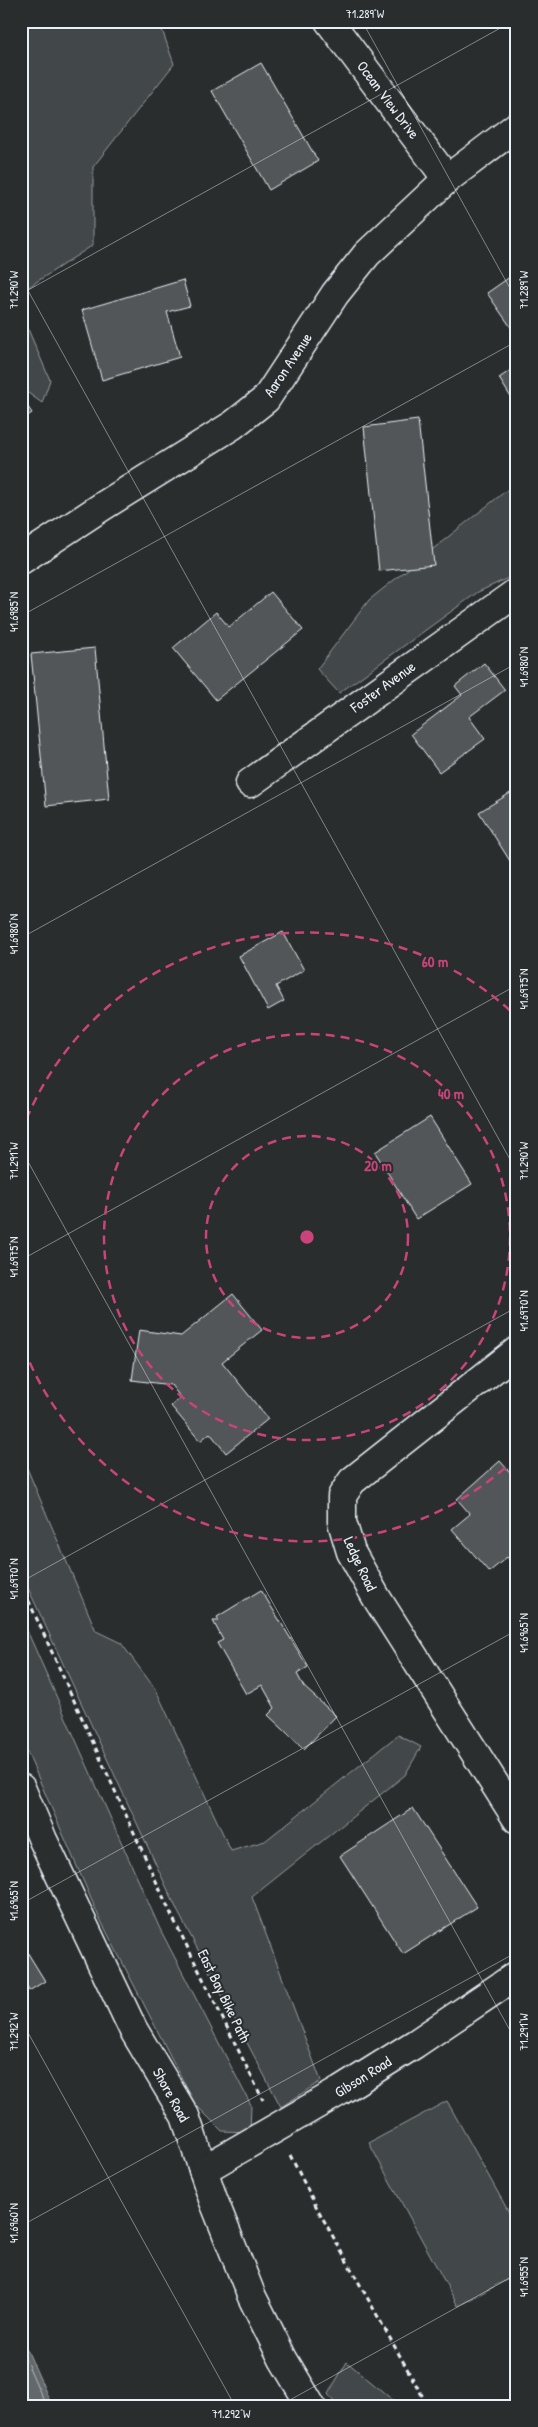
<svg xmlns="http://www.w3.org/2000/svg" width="538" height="2427" font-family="'Patrick Hand',sans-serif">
  <rect width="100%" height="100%" fill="#2a2d2e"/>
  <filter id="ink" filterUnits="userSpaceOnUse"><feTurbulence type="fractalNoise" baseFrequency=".02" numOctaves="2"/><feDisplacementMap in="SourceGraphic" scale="10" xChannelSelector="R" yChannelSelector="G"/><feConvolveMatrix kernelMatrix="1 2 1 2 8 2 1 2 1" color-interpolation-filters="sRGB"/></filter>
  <g filter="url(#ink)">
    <g fill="#424648" stroke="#959ca0">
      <path d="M21 21H163L160 24 174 64 93 167V245L21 292Z"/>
      <path d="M21 313 50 380 42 403 21 388Z"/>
      <path d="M517 482V574L478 592 339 693 317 669 369 600Z"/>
      <path d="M21 1454 96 1631 121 1643 156 1690 231 1851 265 1841 398 1735 421 1747 405 1775 252 1897 321 2081 281 2107 178 1912 21 1573Z"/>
      <path d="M21 1617 160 1929 251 2105 250 2132 222 2131 195 2104 99 1917 21 1738Z"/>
      <path d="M447 2101 517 2227V2274L458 2306 369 2143Z"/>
      <path d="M347 2362 400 2406H337L328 2394Z"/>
    </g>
    <path fill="#63686b" stroke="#989fa3" d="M21 2336 52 2406H21Z"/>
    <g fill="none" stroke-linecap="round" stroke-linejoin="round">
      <path stroke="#b3bac0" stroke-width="1" d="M21 2349 46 2406"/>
    </g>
    <g fill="#535759" stroke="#e8f1f8">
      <path d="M261 63 318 161 269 190 212 91Z"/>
      <path d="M517 272V336L487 293Z"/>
      <path d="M183 280 190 306 167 312 180 357 102 380 82 310Z"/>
      <path d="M517 366V403L515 404 499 378Z"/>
      <path d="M21 397 32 413 21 420Z"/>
      <path d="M418 420 434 565 379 571 364 427Z"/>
      <path d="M271 592 303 630 216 700 173 648 216 612 229 627Z"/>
      <path d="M95 648 109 799 46 806 31 654Z"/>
      <path d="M484 663 505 690 469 717 485 739 439 772 411 734 462 695 455 686Z"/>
      <path d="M517 789V872L479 812Z"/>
      <path d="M283 932 304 970 276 986 284 1001 268 1010 239 956Z"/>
      <path d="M430 1117 472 1184 416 1219 375 1152Z"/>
      <path d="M233 1294 262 1330 222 1362 268 1419 226 1453 210 1433 200 1441 171 1406 181 1398 171 1385 132 1380 139 1330 181 1336Z"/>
      <path d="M500 1461 517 1480V1568L507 1557 489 1572 452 1529 470 1514 457 1499Z"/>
      <path d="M261 1590 308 1667 297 1674 304 1687 336 1716 304 1749 268 1715 275 1708 262 1685 246 1694 217 1643 223 1640 213 1621H219L217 1617Z"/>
      <path d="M413 1808 477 1907 403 1954 340 1856Z"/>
      <path d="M21 1942 45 1981 29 1991 24 1981 21 1983Z"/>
    </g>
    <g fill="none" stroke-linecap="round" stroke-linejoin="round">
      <g stroke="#e8f1f8" stroke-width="31">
        <g id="street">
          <path d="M329 21 447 179"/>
          <path d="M21 560 103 506 233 425 266 399 335 294 367 254 447 179 517 126"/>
          <path d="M250 783 517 592"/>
          <path d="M517 1351 352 1481 342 1496V1522L351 1552 376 1597 517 1819"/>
          <path d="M21 1788 43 1840 133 2029 185 2116 213 2199 252 2297 283 2359 311 2406"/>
          <path d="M203 2170 340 2091 415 2044 517 1975"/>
        </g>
      </g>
      <g stroke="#e8f1f8" stroke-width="3" stroke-dasharray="5 4" stroke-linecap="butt">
        <path d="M21 1584 171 1914 263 2100"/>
        <path d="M290 2155 317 2208 428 2406"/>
      </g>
      <use href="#street" stroke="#2a2d2e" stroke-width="28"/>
    </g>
  </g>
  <path fill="none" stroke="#e8f1f8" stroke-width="1" stroke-opacity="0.45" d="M362 21 517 301M21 278 517 1172M21 294 513 21M21 616 517 341M21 938 517 663M21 1149 517 2043M21 1260 517 985M21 1582 517 1307M21 1904 517 1630M21 2020 235 2406M21 2226 517 1952M279 2406 517 2274"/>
  <g fill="none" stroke="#ca437a" stroke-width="2.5" stroke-dasharray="9 6">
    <circle cx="307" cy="1237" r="101"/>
    <circle cx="307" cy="1237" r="203"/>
    <path d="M516 1458A304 304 0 0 1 21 1341M21 1133A304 304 0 0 1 516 1016"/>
  </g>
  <g text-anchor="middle" stroke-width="4" stroke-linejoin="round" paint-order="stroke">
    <g font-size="15" fill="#e8f1f8" stroke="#2a2d2e">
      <text transform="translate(388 100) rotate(53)" y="5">Ocean View Drive</text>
      <text transform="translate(288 365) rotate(-56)" y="5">Aaron Avenue</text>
      <text transform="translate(383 687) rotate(-36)" y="5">Foster Avenue</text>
      <text transform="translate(360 1564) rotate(65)" y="5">Ledge Road</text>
      <text transform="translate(224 1996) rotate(64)" y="5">East Bay Bike Path</text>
      <text transform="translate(363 2077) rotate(-32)" y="5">Gibson Road</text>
      <text transform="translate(171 2095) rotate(61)" y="5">Shore Road</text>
    </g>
  </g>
  <circle cx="307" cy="1237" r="8" fill="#ca437a" stroke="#2a2d2e" stroke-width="2.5"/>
  <g font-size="15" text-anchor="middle" font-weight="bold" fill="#ca437a" stroke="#2a2d2e" stroke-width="4" stroke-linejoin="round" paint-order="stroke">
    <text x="435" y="967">60 m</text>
    <text x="451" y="1099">40 m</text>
    <text x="378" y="1171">20 m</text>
  </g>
  <rect width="538" height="2427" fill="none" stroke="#2a2d2e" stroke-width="55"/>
  <rect x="28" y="28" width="482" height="2372" fill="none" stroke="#e8f1f8" stroke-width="2"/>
  <g font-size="12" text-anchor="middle" fill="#e8f1f8">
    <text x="365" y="18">71.289°W</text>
    <text transform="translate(14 290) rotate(-90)" y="4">71.290°W</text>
    <text transform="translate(524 290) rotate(-90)" y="4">71.289°W</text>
    <text transform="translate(14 612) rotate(-90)" y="4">41.6985°N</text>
    <text transform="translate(524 667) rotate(-90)" y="4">41.6980°N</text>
    <text transform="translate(14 934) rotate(-90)" y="4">41.6980°N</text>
    <text transform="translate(524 989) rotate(-90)" y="4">41.6975°N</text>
    <text transform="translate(14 1161) rotate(-90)" y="4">71.291°W</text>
    <text transform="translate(524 1161) rotate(-90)" y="4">71.290°W</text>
    <text transform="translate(14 1257) rotate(-90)" y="4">41.6975°N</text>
    <text transform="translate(524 1311) rotate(-90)" y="4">41.6970°N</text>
    <text transform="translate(14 1579) rotate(-90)" y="4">41.6970°N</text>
    <text transform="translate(524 1633) rotate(-90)" y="4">41.6965°N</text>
    <text transform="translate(14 1901) rotate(-90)" y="4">41.6965°N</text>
    <text transform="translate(14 2032) rotate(-90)" y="4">71.292°W</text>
    <text transform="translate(524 2032) rotate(-90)" y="4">71.291°W</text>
    <text transform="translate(14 2223) rotate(-90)" y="4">41.6960°N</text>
    <text transform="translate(524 2277) rotate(-90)" y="4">41.6955°N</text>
    <text x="231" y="2418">71.292°W</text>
  </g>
</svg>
